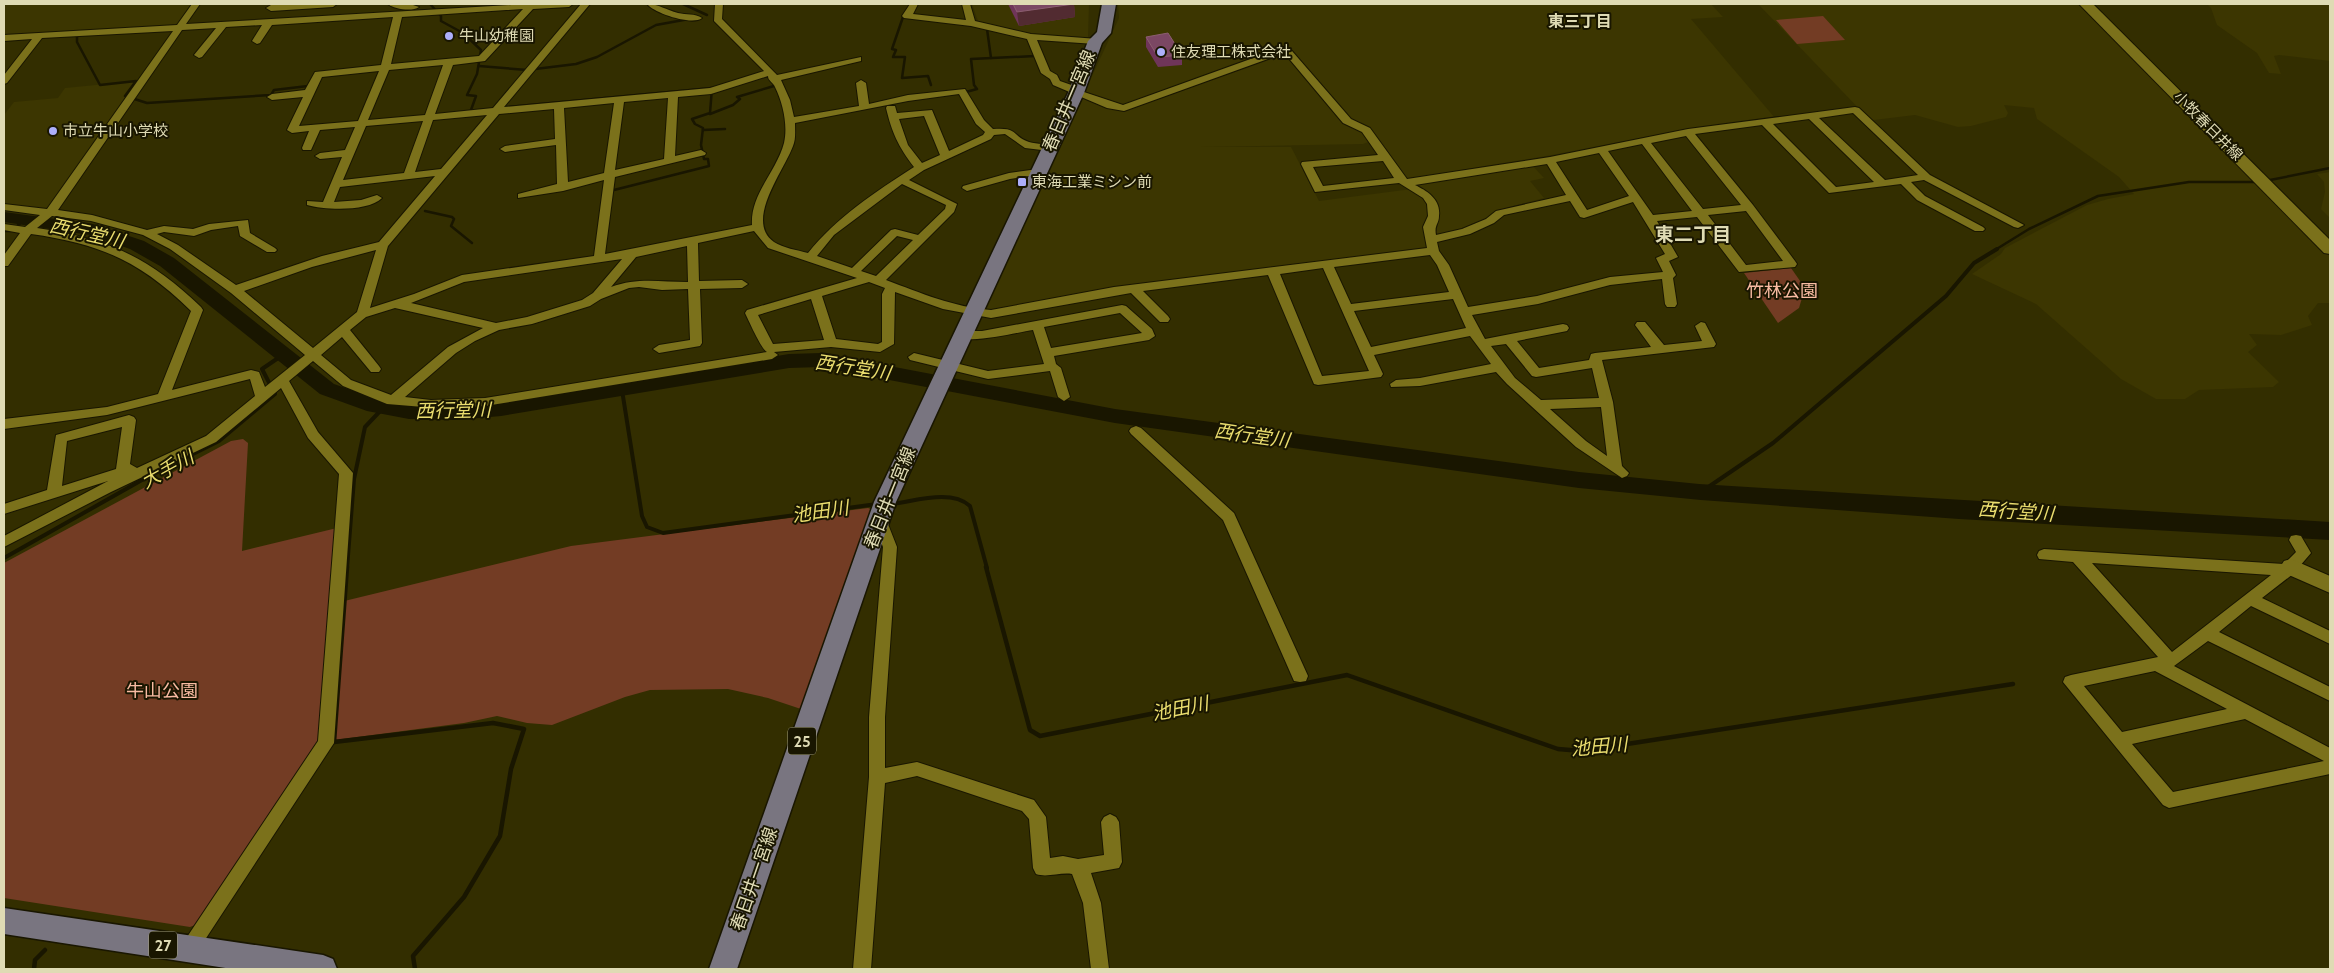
<svg xmlns="http://www.w3.org/2000/svg" width="2334" height="973" font-family="Cabin,'Noto Sans JP',sans-serif">
  <rect width="100%" height="100%" fill="#332e00"/>
  <g fill="#3c3601">
    <path d="M4 4H192L179 23 172 25 4 36Z"/>
    <path d="M972 4H1089L1088 37 1081 38 1038 36 978 21Z"/>
    <path d="M1118 4H1711L1723 17 1691 19 1775 118 1686 129 1552 155 1407 179 1371 141 1363 144 1201 147H1291L1319 201 1412 189 1428 204V248L990 312 984 308 1119 18Z"/>
    <path d="M1758 4H2080L2330 253V303H2318L2308 316 2312 325 2281 335 2249 334 2257 345 2248 352 2279 382 2273 387 2199 390 2185 399H2156L2121 379 2036 304 1972 274 2001 254 2005 248 2087 205 2108 199 2134 194 2119 177 2037 119 2034 108 2004 105 2008 113 2006 117 1971 126 1958 127 1915 115 1874 120 1869 119Z"/>
    <path d="M2207 4H2330V61L2279 55 2274 56 2281 74 2269 73 2257 53 2217 25 2211 8Z"/>
    <path d="M137 81 49 207 43 209 4 205V115L14 102 58 98 65 88Z"/>
    <path d="M1531 164 1544 178 1530 181 1544 198 1495 211 1488 218 1459 231 1435 237 1430 195 1420 187 1419 184Z"/>
    <path d="M2330 172V218L2321 209 2325 192 2324 182 2317 174Z"/>
  </g>
  <g fill="#733c24">
    <path d="M1823 16 1845 40 1797 44 1776 20Z"/>
    <path d="M1791 268 1805 288 1799 308 1778 323 1744 273Z"/>
    <path d="M243 439 248 443 242 551 337 528 332 604 571 546 868 508 873 510 804 710 768 698 728 689 650 690 625 697 552 725 527 723 497 716 464 723 319 742 198 924 190 927 4 898V563L231 441Z"/>
  </g>
  <g fill="none" stroke-linecap="round" stroke-linejoin="round">
    <g stroke="#191600" stroke-width="2.5">
      <path d="M430 4 441 16V21L463 33 481 50 477 74 467 95 476 96 471 110"/>
      <path d="M683 4 707 15"/>
      <path d="M903 17 892 49 896 50 893 57H905L902 78 928 76 931 85"/>
      <path d="M987 29 991 58"/>
      <path d="M77 36V42L100 85 136 81 125 96 147 103 271 95 274 90 308 86"/>
      <path d="M479 66 527 70 576 64 597 57 656 25 689 19"/>
      <path d="M966 92 977 89 974 85 971 59 1035 56"/>
      <path d="M508 107 712 88 710 113 692 119 695 124 703 128 701 145 704 159H708L709 166 614 190"/>
      <path d="M710 114 733 105 740 99 737 97 774 86"/>
      <path d="M703 130 725 129"/>
      <path d="M2265 181 2330 168"/>
      <path d="M425 211 452 217 454 219 451 226 472 243"/>
      <path d="M16 227 24 220"/>
      <path d="M4 231H10"/>
      <path d="M1995 250 2029 229 2098 196 2189 182H2258"/>
    </g>
    <g stroke="#191600" stroke-width="4">
      <path d="M622 390 642 516 647 527 663 533 877 504"/>
      <path d="M1693 491 1701 492 1773 443 1946 296 1974 263 1997 249"/>
      <path d="M892 504C916 501 951 489 970 506L987 568"/>
      <path d="M4 558 149 476 219 441 275 394 262 369 284 354"/>
      <path d="M347 568 354 479 365 427 384 407"/>
    </g>
    <g stroke="#191600" stroke-width="4.5">
      <path d="M347 567 334 742 493 723 524 729 511 769 500 836 464 897 413 956 415 969"/>
      <path d="M986 567 1030 730 1040 736 1347 675 1558 749 1582 751 2013 684"/>
      <path d="M34 969 35 960 45 950"/>
    </g>
    <path fill="#191600" fill-rule="evenodd" d="M4 212 93 224 144 241 174 258 334 384 371 397 409 405 456 406 501 402 789 354 821 353 1115 409 1579 472 1699 484 2330 522V540L1959 519 1701 500 1579 488 1115 423 821 367 789 368 501 416 456 420 409 419 367 411 320 394 160 266 130 249 90 235 4 222Z"/>
    <g stroke="#191600" stroke-width="2">
      <g id="street">
        <path d="M192 4H200L186 24 528 4H573L569 7 533 9 485 61 453 65 435 114 493 108 581 4H590L504 107 710 88 764 71 714 21 715 4H723L722 19 777 75 861 57V61L781 80 790 100 794 117 859 106 856 83 861 80 866 83 869 104 908 95 965 89 984 120 993 129C1020 127 1011 136 1029 142 1037 145 1048 142 1055 148L1050 151 1025 148 1005 134 994 135 991 139 924 170 909 180 957 204 954 212 886 280C921 293 953 307 991 310L1114 287 1427 248 1423 227 1428 216 1427 204 1423 198 1399 183 1315 192 1301 164 1302 162 1378 155 1362 132 1343 123 1286 55 1282 54 1124 111 1107 108 1053 85 1050 79 1041 73 1027 39 971 26 904 18 902 16 910 4H918L913 14 966 20 962 4H970L975 21 1031 34 1098 39V43L1095 44 1037 40 1050 71 1057 75 1060 81 1080 88 1081 91 1123 105 1278 49 1292 51 1351 119 1370 128 1407 179 1550 157 1688 129 1855 107 1859 108 1930 175 2024 225 2018 228 2014 227 1924 180 1911 182 1925 196 1983 227 1985 229 1983 231H1975L1917 200 1901 184 1829 193 1762 125 1695 134 1753 205 1795 261 1797 264 1795 267 1739 272 1697 217 1657 221 1678 257 1669 261 1676 275 1673 278 1677 304 1675 307H1667L1665 304 1662 279 1610 285 1538 304 1472 315 1485 339 1563 324 1567 325 1569 328 1567 331 1517 341 1539 368 1589 360 1591 354 1595 353 1651 347 1635 325 1637 322H1645L1664 345 1702 341 1695 326 1701 322 1705 323 1716 344 1714 347 1602 360 1613 402 1622 466 1629 473 1627 476 1622 478 1576 447 1507 384 1496 372 1420 386 1391 387 1390 384 1396 380 1420 378 1491 364 1470 336 1374 355 1383 374 1381 377 1318 385 1314 384 1268 275 1143 291 1168 316 1170 319 1168 322H1160L1131 293 991 318 943 309 895 292 894 344 880 352 831 347 774 352 778 355 772 359 485 406 448 409 387 404 343 386 313 361 289 381 318 432 353 473 334 743 195 955 189 958 183 955 180 949 183 943 318 741 339 474 308 438 281 388 216 442 111 492 4 547V536L108 481 4 514V504L47 490 56 435 129 415 134 417 136 420 130 464 137 468 206 436 255 396 250 379 107 415 4 429V419L107 407 158 394 191 311C140 261 101 244 31 234L8 266H4V255L20 233 4 230V224L25 227 40 215 4 210V204L47 209 173 31 42 38 7 83 4 84V75L32 39 4 41V35L177 25ZM523 9 479 56 391 64 402 17ZM393 17 381 65 315 72 305 90 272 94 267 97 272 100 303 97 287 130 292 133 309 131 302 148 303 150H311L320 130 355 127 345 150 320 153 315 156 320 159 342 157 323 202 307 201V205C325 210 368 212 382 198L377 195 361 200 334 202 340 187 435 176 379 242 322 256 236 285 178 245 157 234 164 232 194 236 211 230 238 226 240 236 267 252H275L277 250 275 248 250 233 248 220 209 224 193 229 164 226 147 230 92 215 58 210 182 30 216 28 194 55 199 58 202 57 226 27 262 25 252 41 257 44 260 43 272 25ZM443 65 425 115 368 120 389 70ZM379 71 358 121 299 126 322 77ZM768 76C768 81 773 82 775 87 783 103 788 126 784 143 777 171 750 194 752 225L605 254 615 177 705 155 706 153 701 150 675 156 678 97 711 94ZM959 94 976 124 985 132 983 135 949 151 932 110 897 113 895 106H887L886 108C892 133 898 146 914 167 875 192 836 218 808 253 797 250 783 248 774 242 744 221 784 171 793 146 796 139 795 131 795 123L908 101ZM668 98 664 159 615 170 624 102ZM614 103 604 173 568 182 564 108ZM554 109 555 139 505 146 500 149 505 152 556 145 557 184 518 194V198L563 191 604 180 594 256 462 275 414 294 370 308 388 246 499 114ZM1853 113 1918 175 1885 180 1819 118ZM487 115 441 169 415 172 433 120ZM924 116 940 155 922 163 908 145 899 119ZM1809 119 1874 182 1836 187 1773 124ZM423 121 404 173 343 180 366 126ZM1686 136 1741 205 1703 209 1651 143ZM1642 144 1692 211 1653 215 1608 151ZM1599 153 1629 196 1587 210 1556 162ZM1383 161 1394 178 1323 186 1313 167ZM1547 164 1566 195 1496 211 1486 219 1462 229 1436 235C1434 225 1439 224 1439 216 1441 199 1427 191 1415 185ZM902 184 946 205 945 209 918 235 895 229 891 230 852 268 817 256 834 235ZM1570 201 1580 217 1584 218 1633 202 1665 254 1656 258 1663 272 1610 277 1537 296 1468 307 1449 265 1439 251 1437 242 1470 234 1494 223 1504 215ZM1746 211 1783 261 1746 265 1708 215ZM52 216 91 221 143 235 170 249 231 293 305 355 265 387 259 372 251 370 172 390 203 310 201 307C149 257 109 239 37 228ZM754 231 768 248 857 278 747 310 745 313C749 321 761 349 767 352L485 398 431 400 405 397 456 353 475 341 499 330 532 324 590 306 601 299 629 288 639 287 662 290 688 289 690 340 659 345 653 349 659 353 700 346 702 343 700 289 742 288 748 284 742 280 699 281 698 243ZM897 236 913 240 876 276 861 271ZM687 246 688 282C659 282 638 277 611 287L636 257ZM376 250 357 312 313 348 244 291 312 267ZM1430 255 1437 265 1449 292 1351 304 1334 267ZM622 259 593 293 582 300 527 317 496 323 411 303 464 282ZM1323 268 1369 371 1322 376 1280 274ZM869 282 885 288 882 294V342L878 344 836 339 822 296ZM811 299 824 340 773 344 758 315ZM1453 299 1466 328 1371 347 1354 311ZM395 308 483 328 448 347 391 395 351 380 321 355 342 337 371 372H379L381 369 379 366 350 330 366 317ZM1506 344 1532 376 1536 377 1592 368 1599 398 1541 400 1515 378 1491 346ZM1601 407 1607 456 1586 441 1550 409ZM122 427 116 469 62 486 67 441Z"/>
        <path d="M295 4H337L333 7 271 11 266 8 271 5Z"/>
        <path d="M388 4H410L419 7C412 12 394 9 388 4Z"/>
        <path d="M647 4C659 4 666 10 678 13 686 15 695 13 702 18 692 26 654 13 647 4Z"/>
        <path d="M1038 169 1043 172 1042 174 1010 179 967 191 962 188 963 186 1009 173Z"/>
        <path d="M1122 305 1126 306 1152 329 1155 336 1149 340 1054 356 1056 364 1061 368 1070 397 1064 401 1058 397 1050 371 988 379 910 360 908 357 914 353 988 371 1044 364 1033 330C1018 332 965 346 956 335L962 331H982ZM1120 313 1142 333 1051 348 1044 327Z"/>
        <path d="M1136 426 1141 428 1234 513 1308 676 1306 681 1300 682 1294 681 1223 520 1131 434 1129 431 1131 428Z"/>
        <path d="M879 514 884 515 886 519 897 547 885 717V768L917 762 1034 800 1046 817 1050 858 1063 856 1078 859 1104 855 1101 822 1104 817 1110 814 1116 817 1119 822 1122 862 1119 868 1091 873 1101 903 1109 969H1091L1083 903 1072 874C1060 872 1047 878 1036 874L1033 868 1029 819 1022 811 917 776 885 783 871 969H853L869 777V717L883 547 872 519 874 515Z"/>
        <path d="M2296 535 2301 536 2311 553 2293 574 2262 598 2330 631V644L2251 606 2219 632 2330 687V701L2208 641 2174 666 2330 748V774L2169 808 2163 805 2063 682 2065 677 2071 675 2158 657 2073 562 2039 559 2037 555 2039 551 2044 549 2284 564 2296 552 2289 540 2291 536ZM2092 563 2271 575 2172 652ZM2155 671 2227 709 2122 732 2084 686ZM2245 719 2324 761 2173 792 2132 744Z"/>
      </g>
    </g>
    <g stroke="#191600" stroke-width="2">
      <g id="secondary">
        <path d="M2079 4H2093L2330 240V254L2324 253Z"/>
        <path d="M2291 559 2330 576V593L2284 573 2280 567 2284 561Z"/>
      </g>
    </g>
    <g stroke="#191600" stroke-width="3">
      <g id="primary">
        <path d="M1102 4H1116L1111 33 1102 43 1084 93 896 502 737 969H709L874 502 1068 93 1088 41 1097 32Z"/>
        <path d="M4 908 323 955 333 959 337 969H232L4 934Z"/>
      </g>
    </g>
    <use href="#street" fill="#7b711b" fill-rule="evenodd"/>
    <use href="#secondary" fill="#7b711b" fill-rule="evenodd"/>
    <use href="#primary" fill="#797580" fill-rule="evenodd"/>
  </g>
  <g fill="#6f3559">
    <path d="M1008 4H1074L1075 17 1019 26Z"/>
    <path d="M1146 37 1182 55V65L1158 67 1146 47Z"/>
  </g>
  <path fill="#522b31" d="M1074 4 1075 17 1019 26 1017 12Z"/>
  <g fill="#7b4763" stroke="#8b5e6f">
    <path d="M1013 4H1074L1017 12Z"/>
    <path d="M1168 33 1182 55 1158 57 1146 37Z"/>
  </g>
  <g fill="#adaffb" stroke="#191600" stroke-width="2">
    <circle cx="449" cy="36" r="5"/>
    <circle cx="1161" cy="52" r="5"/>
    <circle cx="53" cy="131" r="5"/>
    <rect x="1017" y="177" width="10" height="10" rx="2.5"/>
  </g>
  <g text-anchor="middle" stroke-width="4" stroke-linejoin="round" paint-order="stroke">
    <g font-size="15" fill="#dfdbb4" stroke="#191600" text-anchor="start">
      <text x="459" y="41">牛山幼稚園</text>
      <text x="1171" y="57">住友理工株式会社</text>
      <text x="63" y="136">市立牛山小学校</text>
      <text x="1032" y="187">東海工業ミシン前</text>
    </g>
    <g font-size="15" fill="#dfdbb4" stroke="#191600">
      <text transform="translate(2208 126) rotate(45)" y="5">小牧春日井線</text>
    </g>
    <g font-size="16" font-weight="bold" fill="#dfdbb4" stroke="#191600">
      <text x="1580" y="27">東三丁目</text>
    </g>
    <g fill="#191600" stroke="#a4a07e" stroke-width="1">
      <rect x="788" y="727.5" width="28" height="27" rx="4"/>
      <rect x="149" y="931.5" width="28" height="27" rx="4"/>
    </g>
    <g font-size="16" font-weight="bold" fill="#dfdbb4">
      <text x="802" y="747">25</text>
      <text x="163" y="951">27</text>
    </g>
    <g font-size="18" fill="#dfdbb4" stroke="#191600">
      <text transform="translate(1069 101) rotate(-67)" y="6">春日井一宮線</text>
      <text transform="translate(890 498) rotate(-68)" y="6">春日井一宮線</text>
      <text transform="translate(754 879) rotate(-71)" y="6">春日井一宮線</text>
    </g>
    <g font-size="18" fill="#f9bba2" stroke="#191600">
      <text x="1782" y="297">竹林公園</text>
      <text x="162" y="697">牛山公園</text>
    </g>
    <g font-size="19" font-style="italic" fill="#eadd6e" stroke="#191600">
      <text transform="translate(87 233) rotate(13)" y="7">西行堂川</text>
      <text transform="translate(853 367) rotate(9)" y="7">西行堂川</text>
      <text transform="translate(453 410) rotate(-1)" y="7">西行堂川</text>
      <text transform="translate(1252 435) rotate(8)" y="7">西行堂川</text>
      <text transform="translate(167 469) rotate(-29)" y="7">大手川</text>
      <text transform="translate(820 511) rotate(-8)" y="7">池田川</text>
      <text transform="translate(2016 511) rotate(4)" y="7">西行堂川</text>
      <text transform="translate(1180 708) rotate(-11)" y="7">池田川</text>
      <text transform="translate(1599 746) rotate(-5)" y="7">池田川</text>
    </g>
    <g font-size="19" font-weight="bold" fill="#dfdbb4" stroke="#191600">
      <text x="1693" y="241">東二丁目</text>
    </g>
  </g>
  <rect width="2334" height="973" fill="none" stroke="#dfdbb4" stroke-width="10"/>
</svg>
